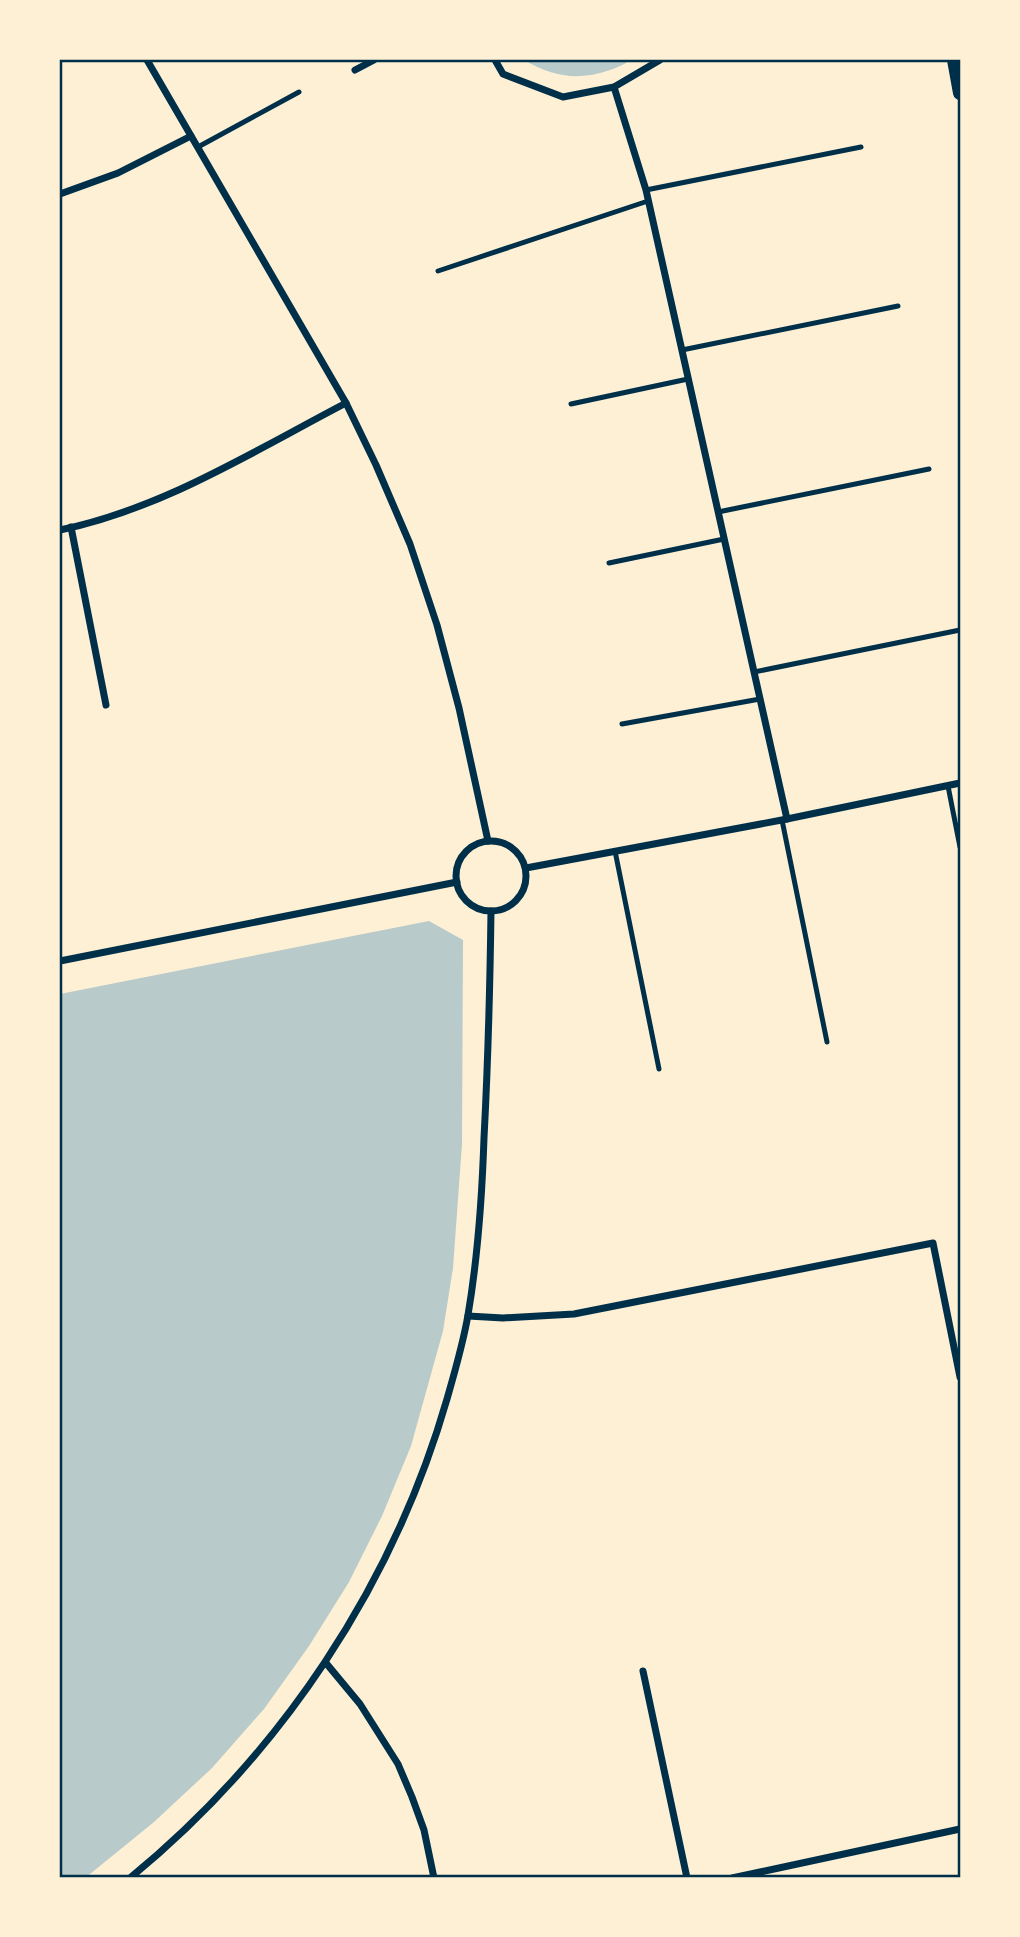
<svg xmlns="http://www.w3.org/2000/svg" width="1020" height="1937" font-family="Raleway,sans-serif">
  <rect width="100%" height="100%" fill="#fdf0d5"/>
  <g fill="#b9caca">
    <path d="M524 60H630C624 65 618 67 610 70 578 81 553 77 524 60Z"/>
    <path d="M429 921 463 940 462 1144 453 1268 443 1331 411 1446 382 1516 349 1582 309 1646 264 1709 212 1768 154 1822 90 1874 85 1877H60V994Z"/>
  </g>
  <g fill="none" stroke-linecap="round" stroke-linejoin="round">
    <g stroke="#003049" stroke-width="5">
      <path d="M198 147 299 92"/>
      <path d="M646 190 861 147"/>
      <path d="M438 271 648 201"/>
      <path d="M682 350 898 306"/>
      <path d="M571 404 688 379"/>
      <path d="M718 512 929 469"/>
      <path d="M609 563 724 539"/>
      <path d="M754 672 960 630"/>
      <path d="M622 724 760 699"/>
      <path d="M948 786 960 847"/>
      <path d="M782 820 827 1042"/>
      <path d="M615 851 659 1069"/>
    </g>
    <g stroke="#003049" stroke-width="7">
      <path d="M147 60 346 403 376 465 410 544 437 625 459 708 488 841"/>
      <path d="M495 60 503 74 563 97 614 87 660 60"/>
      <path d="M355 70 374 60"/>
      <path d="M614 87 646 190 787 819"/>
      <path d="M60 194 118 173 191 136"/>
      <path d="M71 527 106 705"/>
      <path d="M60 530C162 509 254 451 346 403"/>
      <circle cx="491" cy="876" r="35"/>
      <path d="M526 868 787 819 960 783"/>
      <path d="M60 961 457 882"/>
      <path d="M468 1316 503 1318 574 1314 933 1243 960 1377"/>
      <path d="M326 1663 360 1704 398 1764 412 1797 424 1830 434 1878"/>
      <path d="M643 1671 687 1878"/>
      <path d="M130 1878C281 1754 393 1586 447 1399 455 1371 463 1344 468 1315 478 1256 482 1198 484 1138 488 1062 490 987 491 911"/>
      <path d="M732 1878 960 1829"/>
    </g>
    <path stroke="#003049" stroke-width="14" d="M954 60 960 93"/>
  </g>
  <rect width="1020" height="1937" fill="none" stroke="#fdf0d5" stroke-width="122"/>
  <rect x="61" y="61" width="898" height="1815" fill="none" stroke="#003049" stroke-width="2.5"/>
</svg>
